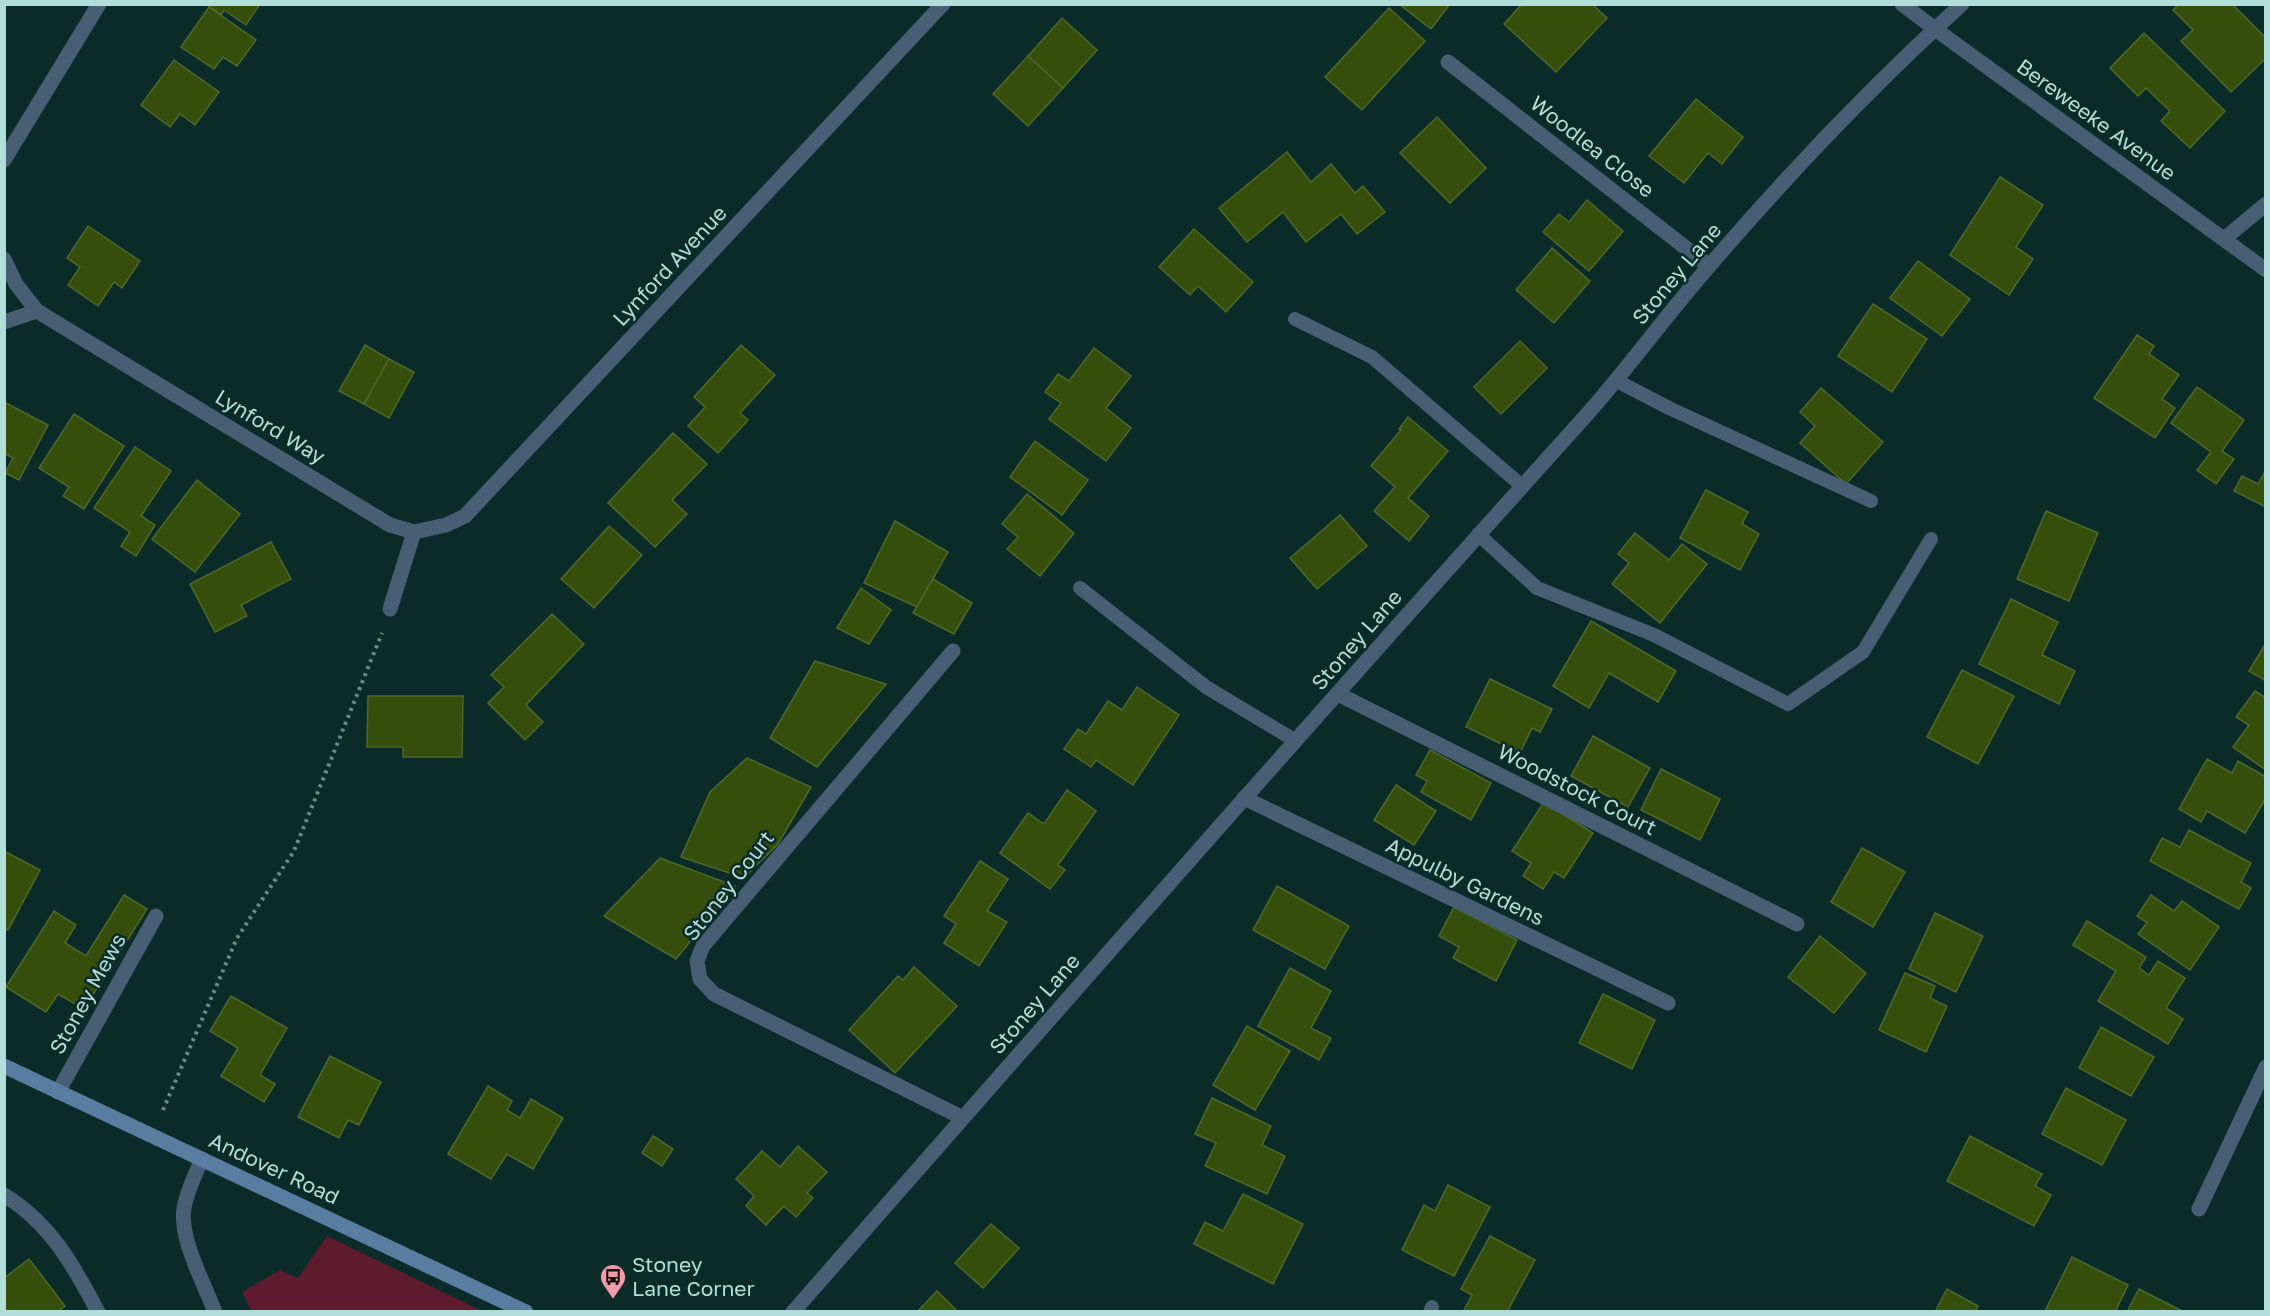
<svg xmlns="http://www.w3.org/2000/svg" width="2270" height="1316" font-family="'Golos Text',sans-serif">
  <rect width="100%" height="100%" fill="#0b2b29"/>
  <path fill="#5e1b2d" d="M327 1236 482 1311H251L242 1292 280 1270 298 1278Z"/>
  <g fill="#364e0c" stroke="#4f682a" stroke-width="1.5">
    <path d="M206 4H260L246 25 224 10 221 15Z"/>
    <path d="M1399 4H1450L1431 29Z"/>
    <path d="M1522 4H1592L1607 18 1556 72 1504 24Z"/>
    <path d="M2179 4H2232L2266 38V58L2231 92 2181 41 2193 30 2173 10Z"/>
    <path d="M209 7 256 40 237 66 223 57 214 69 181 47Z"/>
    <path d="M1389 8 1425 41 1362 110 1325 77Z"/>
    <path d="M1062 18 1097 50 1063 88 1028 56Z"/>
    <path d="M2144 33 2225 111 2190 148 2161 121 2170 111 2146 88 2138 96 2110 68Z"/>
    <path d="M1028 56 1063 88 1028 126 993 94Z"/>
    <path d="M174 60 219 92 195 125 180 114 170 127 141 105Z"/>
    <path d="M1696 99 1743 137 1722 164 1708 153 1684 183 1649 156Z"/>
    <path d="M1437 117 1486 168 1450 203 1400 153Z"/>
    <path d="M1287 152 1311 182 1331 164 1355 193 1363 186 1385 212 1357 234 1341 214 1306 242 1283 212 1247 242 1219 208Z"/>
    <path d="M2000 177 2043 205 2016 247 2033 259 2009 295 1950 255Z"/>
    <path d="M1587 200 1623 231 1589 271 1543 232 1559 214 1569 222Z"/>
    <path d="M88 226 140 261 122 288 114 282 98 306 68 285 80 267 67 258Z"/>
    <path d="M1194 229 1253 282 1226 312 1198 286 1190 295 1159 267Z"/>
    <path d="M1552 248 1590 281 1554 323 1516 290Z"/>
    <path d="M1918 261 1970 299 1942 336 1890 298Z"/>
    <path d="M1873 304 1927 339 1892 392 1838 356Z"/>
    <path d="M2137 335 2154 346 2149 354 2179 375 2162 399 2175 408 2155 438 2094 398Z"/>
    <path d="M1520 341 1547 368 1501 414 1474 387Z"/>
    <path d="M365 345 389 359 364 404 339 391Z"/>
    <path d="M741 345 775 375 740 413 748 420 718 453 688 426 705 407 694 397Z"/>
    <path d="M1094 348 1131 376 1106 408 1131 428 1106 461 1049 419 1061 403 1045 392 1058 374 1069 381Z"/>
    <path d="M389 359 414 372 389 418 364 404Z"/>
    <path d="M2197 387 2244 420 2222 451 2234 459 2216 484 2197 470 2211 452 2171 423Z"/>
    <path d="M1821 388 1883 442 1846 484 1800 443 1815 426 1800 412Z"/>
    <path d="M4 402 48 425 19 480 5 473 13 458 4 453Z"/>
    <path d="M74 414 124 446 84 509 63 496 69 487 39 468Z"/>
    <path d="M1408 417 1448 451 1408 498 1429 516 1409 541 1374 511 1395 487 1371 466 1401 430 1399 429Z"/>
    <path d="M673 433 707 464 672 500 687 514 655 547 608 503Z"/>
    <path d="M1035 441 1088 480 1062 515 1010 477Z"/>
    <path d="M135 447 171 471 141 516 155 525 136 556 121 546 130 532 94 508Z"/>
    <path d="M2266 470V507L2234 491 2242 476 2258 484Z"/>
    <path d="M197 480 240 514 195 572 152 539Z"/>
    <path d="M1706 490 1748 512 1742 524 1759 534 1740 570 1680 538Z"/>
    <path d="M1027 494 1074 533 1040 576 1007 549 1018 537 1002 524Z"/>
    <path d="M2046 511 2098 533 2069 601 2017 579Z"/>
    <path d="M1340 515 1367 546 1317 589 1290 558Z"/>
    <path d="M895 521 948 552 917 607 864 583Z"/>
    <path d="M609 526 642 555 594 608 561 579Z"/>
    <path d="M1635 533 1669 560 1682 544 1707 564 1660 623 1612 584 1629 563 1618 554Z"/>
    <path d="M271 542 291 579 241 605 247 616 215 632 190 584Z"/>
    <path d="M933 579 972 603 954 634 913 613Z"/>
    <path d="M861 588 891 610 869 644 837 628Z"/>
    <path d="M2011 599 2058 622 2042 655 2075 671 2059 704 1979 664Z"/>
    <path d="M552 614 584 644 526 705 543 722 525 740 488 703 504 687 491 675Z"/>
    <path d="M1591 621 1676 671 1658 702 1609 673 1589 708 1553 686Z"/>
    <path d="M2266 643V681L2249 671Z"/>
    <path d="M815 661 886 684 817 767 770 738Z"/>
    <path d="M1962 670 2014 696 1978 764 1927 737Z"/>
    <path d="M1490 679 1552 709 1540 732 1532 728 1520 753 1466 727Z"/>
    <path d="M1137 687 1179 715 1133 785 1096 760 1091 767 1064 749 1078 729 1086 734 1108 701 1122 710Z"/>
    <path d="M2255 691 2266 698V770L2233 747 2249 725 2236 717Z"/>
    <path d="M368 696H463L462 757H403V747H367Z"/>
    <path d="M1593 736 1650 768 1628 807 1571 776Z"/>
    <path d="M1430 750 1491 783 1471 820 1421 792 1427 781 1416 775Z"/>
    <path d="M747 758 811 787 778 844 744 878 681 857 710 792Z"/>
    <path d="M2207 759 2232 773 2238 761 2266 777V798L2245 833 2207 811 2201 822 2179 809Z"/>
    <path d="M1661 769 1720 799 1700 840 1641 810Z"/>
    <path d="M1396 785 1436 811 1414 845 1374 820Z"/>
    <path d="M1067 790 1096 811 1058 865 1065 870 1050 889 1000 853 1028 813 1044 824Z"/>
    <path d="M1544 802 1593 833 1564 878 1554 872 1543 889 1523 876 1531 863 1512 851Z"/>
    <path d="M2189 830 2251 863 2241 882 2251 888 2239 909 2150 861 2162 838 2180 847Z"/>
    <path d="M1862 848 1905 872 1873 927 1831 902Z"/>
    <path d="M4 851 40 870 8 930 4 928Z"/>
    <path d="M660 858 735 886 676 959 604 916Z"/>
    <path d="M980 861 1008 879 987 911 1007 922 979 966 944 943 956 924 944 916Z"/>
    <path d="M1277 886 1349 926 1325 969 1253 930Z"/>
    <path d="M124 895 147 909 84 1009 58 994 46 1012 6 987 54 911 76 925 65 943 86 956Z"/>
    <path d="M2151 895 2174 911 2182 901 2219 927 2190 970 2138 934 2147 923 2137 916Z"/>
    <path d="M1454 907 1517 940 1496 981 1453 958 1459 947 1439 936Z"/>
    <path d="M1935 913 1983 936 1956 992 1909 969Z"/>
    <path d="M2087 921 2146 957 2139 968 2149 975 2158 961 2185 978 2166 1008 2183 1019 2168 1044 2098 1001 2116 971 2073 945Z"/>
    <path d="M1820 936 1866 973 1834 1013 1788 977Z"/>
    <path d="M914 967 957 1006 895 1073 849 1030 898 976 903 980Z"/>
    <path d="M1290 968 1331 991 1311 1028 1331 1038 1319 1060 1258 1026Z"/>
    <path d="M1905 973 1935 986 1930 998 1947 1006 1926 1052 1879 1030Z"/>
    <path d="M1603 994 1655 1020 1632 1069 1579 1043Z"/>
    <path d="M231 996 287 1028 260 1075 275 1084 264 1102 221 1076 238 1048 210 1031Z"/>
    <path d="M1247 1026 1290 1051 1255 1110 1213 1085Z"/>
    <path d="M2101 1027 2154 1057 2131 1096 2079 1068Z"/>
    <path d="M330 1056 381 1082 359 1125 348 1120 339 1138 298 1117Z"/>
    <path d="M488 1086 512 1101 507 1110 520 1118 531 1099 563 1118 533 1169 507 1154 491 1179 448 1154Z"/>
    <path d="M2066 1088 2126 1120 2102 1165 2042 1134Z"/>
    <path d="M1212 1098 1271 1126 1262 1145 1285 1156 1267 1194 1205 1166 1216 1143 1195 1134Z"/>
    <path d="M653 1136 673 1149 662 1166 642 1153Z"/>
    <path d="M1970 1136 2042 1174 2035 1186 2051 1195 2034 1226 1947 1181Z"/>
    <path d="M798 1146 827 1172 807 1193 813 1198 796 1217 784 1206 766 1225 746 1206 754 1196 736 1179 762 1151 780 1167Z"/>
    <path d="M1448 1185 1490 1207 1454 1276 1402 1250 1424 1205 1435 1211Z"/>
    <path d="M1243 1194 1303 1224 1273 1284 1194 1244 1205 1222 1223 1231Z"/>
    <path d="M991 1224 1019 1248 983 1288 955 1263Z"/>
    <path d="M1490 1236 1535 1260 1507 1312H1463L1472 1295 1461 1289Z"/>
    <path d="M2072 1257 2128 1285 2115 1312 2045 1311Z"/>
    <path d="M29 1259 65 1306 57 1312H4V1278Z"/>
    <path d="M1947 1289 1978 1306 1975 1312H1935Z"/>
    <path d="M2139 1289 2184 1312H2127Z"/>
    <path d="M937 1291 958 1312H917Z"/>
  </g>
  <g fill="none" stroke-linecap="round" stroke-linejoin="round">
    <path stroke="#668d8a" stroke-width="4" stroke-dasharray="3 4.5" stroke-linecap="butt" d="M163 1110 237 938 294 851 382 633"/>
    <g stroke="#475e74" stroke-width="14">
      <path d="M1295 319 1372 357 1522 486"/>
      <path d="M1617 381 1669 408 1871 501"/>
      <path d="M1478 534 1537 588 1654 635 1788 704 1863 652 1931 539"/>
      <path d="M1080 588 1206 687 1296 741"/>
      <path d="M1430 1312 1432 1307"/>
    </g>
    <g stroke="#475e74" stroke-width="15">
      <path d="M1902 4 1935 29"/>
      <path d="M1448 62 1709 266"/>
      <path d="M4 160 99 4"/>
      <path d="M2224 239 2266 204"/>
      <path d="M4 259 16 284 37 311 390 525 414 532 446 525 465 516 943 4"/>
      <path d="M4 322 37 311"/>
      <path d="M390 609 414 532"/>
      <path d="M953 651 703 946 697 961 700 979 714 994 963 1118"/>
      <path d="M1338 694 1797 924"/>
      <path d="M1244 798 1668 1003"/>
      <path d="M58 1092 156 916"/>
      <path d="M4 1195C50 1223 74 1266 98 1312"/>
      <path d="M2199 1209 2266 1067"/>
    </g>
    <g stroke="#475e74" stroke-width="15">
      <path d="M1935 29 2266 270"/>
      <path d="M202 1159C195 1175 187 1191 184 1208 179 1238 204 1283 215 1312"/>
      <path d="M793 1312C1055 1013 1316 715 1582 420 1627 370 1666 315 1711 264 1789 173 1873 85 1962 4"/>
    </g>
    <path stroke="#597da1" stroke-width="15" d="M4 1066 526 1312"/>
  </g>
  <defs>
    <g id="bus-pin" transform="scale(1.35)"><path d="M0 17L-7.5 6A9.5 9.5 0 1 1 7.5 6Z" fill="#f39aaa" stroke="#0b2b29"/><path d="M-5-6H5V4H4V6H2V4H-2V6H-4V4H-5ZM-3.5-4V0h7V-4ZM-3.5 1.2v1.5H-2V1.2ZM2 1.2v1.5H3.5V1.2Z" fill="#111"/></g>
  </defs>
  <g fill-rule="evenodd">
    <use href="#bus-pin" x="613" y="1277"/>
  </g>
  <g text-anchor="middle" stroke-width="5" stroke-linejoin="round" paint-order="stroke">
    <g font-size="21" fill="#b1ded9" stroke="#0b2b29">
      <text transform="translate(2096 120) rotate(36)" y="7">Bereweeke Avenue</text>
      <text transform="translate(1592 147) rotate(38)" y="7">Woodlea Close</text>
      <text transform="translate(670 266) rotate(-47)" y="7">Lynford Avenue</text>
      <text transform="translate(1677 274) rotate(-50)" y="7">Stoney Lane</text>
      <text transform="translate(270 427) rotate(31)" y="7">Lynford Way</text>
      <text transform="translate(1357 640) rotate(-49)" y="7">Stoney Lane</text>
      <text transform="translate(1577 790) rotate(27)" y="7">Woodstock Court</text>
      <text transform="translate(1465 882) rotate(26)" y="7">Appulby Gardens</text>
      <text transform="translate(729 886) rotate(-52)" y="7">Stoney Court</text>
      <text transform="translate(88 994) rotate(-61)" y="7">Stoney Mews</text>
      <text transform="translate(1035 1004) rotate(-49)" y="7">Stoney Lane</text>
      <text transform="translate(274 1169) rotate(25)" y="7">Andover Road</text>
    </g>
    <g font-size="21" fill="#b1ded9" stroke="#0b2b29" text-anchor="start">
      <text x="632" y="1272">Stoney<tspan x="632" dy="24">Lane Corner</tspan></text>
    </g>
  </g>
  <rect width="2270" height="1316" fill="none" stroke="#b1ded9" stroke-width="12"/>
</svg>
